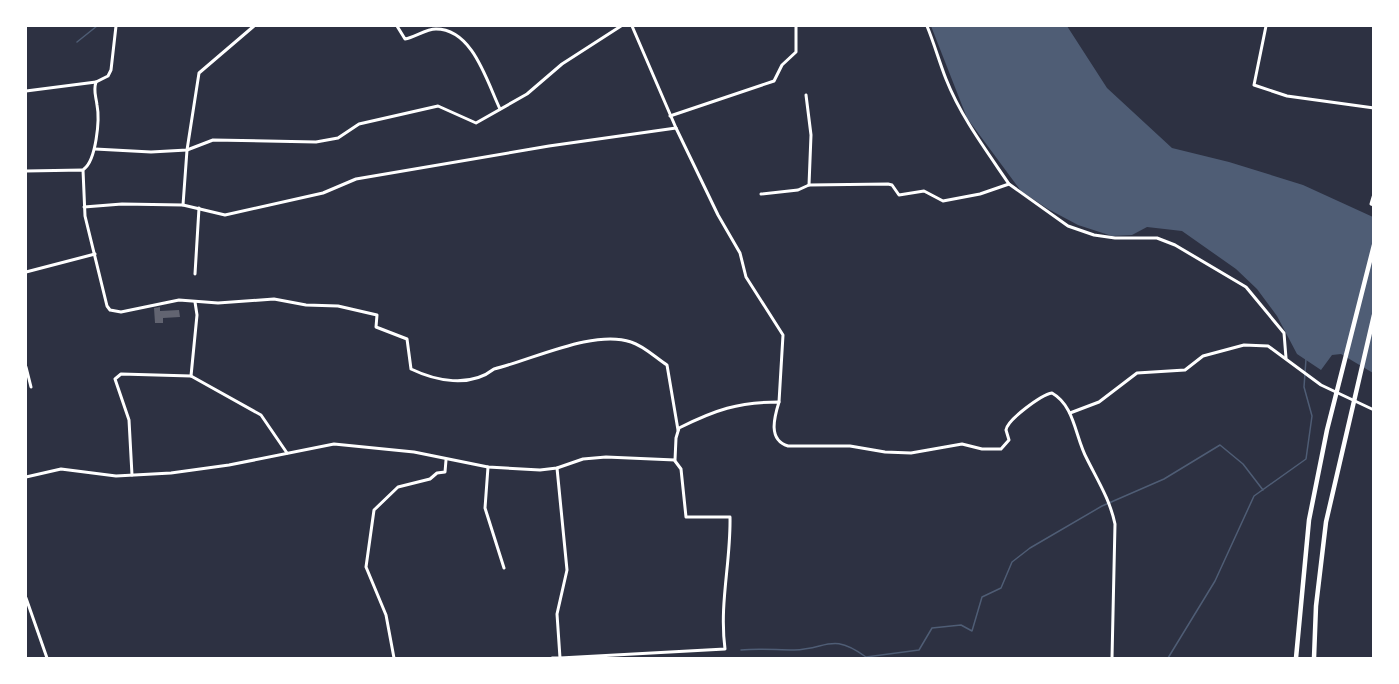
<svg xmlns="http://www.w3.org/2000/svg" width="1399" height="684" font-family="'Public Sans',sans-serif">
  <rect width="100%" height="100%" fill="#2d3142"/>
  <path fill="#4f5d75" d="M931 26H1067L1107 88 1172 148 1229 162 1303 185 1373 217V373L1341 354 1332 355 1321 370 1297 354 1277 316 1257 289 1236 269 1182 231 1147 227 1132 235 1112 236 1078 225 1048 209 1021 191 967 118Z"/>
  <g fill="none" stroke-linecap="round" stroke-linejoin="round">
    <g stroke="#4f5d75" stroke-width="1.5">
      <path d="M77 42 97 26"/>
      <path d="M741 650C759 648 776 650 794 650 828 649 831 632 866 657L919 650 932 628 961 625 972 631 982 597 1001 588 1012 562 1030 548 1102 506 1164 479 1220 445 1243 464 1263 490"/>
      <path d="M1168 658 1215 581 1254 496 1306 459 1312 416 1304 387 1306 359"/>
    </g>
  </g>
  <path fill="#626471" d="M160 307V311L179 310 180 317 163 318V323H155L154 308Z"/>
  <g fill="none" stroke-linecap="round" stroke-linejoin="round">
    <g stroke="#fff" stroke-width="3">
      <path d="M397 26 405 39C415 37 426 29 436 29 473 29 487 82 500 109"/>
      <path d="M632 26 676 128 718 215 740 253 746 277 783 335 779 402"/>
      <path d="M927 26C934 43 939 61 946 79 961 117 986 150 1009 184L1068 226 1094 235 1115 238H1157L1175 245 1246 287 1284 333 1286 358"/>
      <path d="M1266 26 1254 85 1287 96 1374 108"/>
      <path d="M26 91 96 82"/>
      <path d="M806 95 811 135 809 185"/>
      <path d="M670 116 774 81 782 65 796 52V26"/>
      <path d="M95 149 151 152 187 150 213 140 316 142 338 138 359 124 438 106 476 123 527 94 562 64 621 26"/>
      <path d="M84 169C96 160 100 120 97 105 96 96 93 91 96 82L108 76 111 70 116 26"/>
      <path d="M26 171 83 170 85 216 107 306 110 310 121 312 179 300 218 303 274 299 306 305 338 306 377 315 376 327 407 339 411 369C436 381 470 388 494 369 532 360 594 329 631 342 644 346 656 358 667 365L678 430"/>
      <path d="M761 194 798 190 809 185 888 184 892 185 899 195 924 191 943 201 980 194 1009 184"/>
      <path d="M1374 194 1371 204 1374 205"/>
      <path d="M183 205 187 150 199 73 254 26"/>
      <path d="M84 207 122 204 183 205 225 215 323 193 356 179 549 146 676 128"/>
      <path d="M26 272 95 254"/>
      <path d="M195 274 199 208"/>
      <path d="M26 367 31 387"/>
      <path d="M191 376 197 315 195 302"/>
      <path d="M1070 413 1099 402 1137 373 1185 370 1203 356 1244 345 1268 346 1321 385 1374 410"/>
      <path d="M488 467 485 508 504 568"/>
      <path d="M557 468 567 570 557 614 560 658 725 649C719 604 731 561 730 517H686L681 469 675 461"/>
      <path d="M132 475 129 420 115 379 121 374 191 376 261 415 287 453"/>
      <path d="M26 477 61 469 116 476 171 473 229 465 334 444 414 452 488 467 540 470 557 468 583 459 606 457 675 460 676 438 679 428C715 410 738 402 779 402 774 418 768 440 788 446H850L885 452 911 453 962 444 982 449H1001L1009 440 1006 430C1007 420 1041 395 1052 393 1075 406 1075 437 1087 459 1098 481 1110 500 1115 524L1112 658"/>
      <path d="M26 598 47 658"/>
      <path d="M394 658 386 615 366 567 374 510 398 487 430 479 437 473 445 472 446 460"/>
      <path d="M552 658H560"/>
    </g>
    <g stroke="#fff" stroke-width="4.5">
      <path d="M1296 658 1309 520 1327 430 1374 245"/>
      <path d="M1314 658 1316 606 1326 522 1374 315"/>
    </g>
  </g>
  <rect width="1399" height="684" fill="none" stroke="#ffffff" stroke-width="54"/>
</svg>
